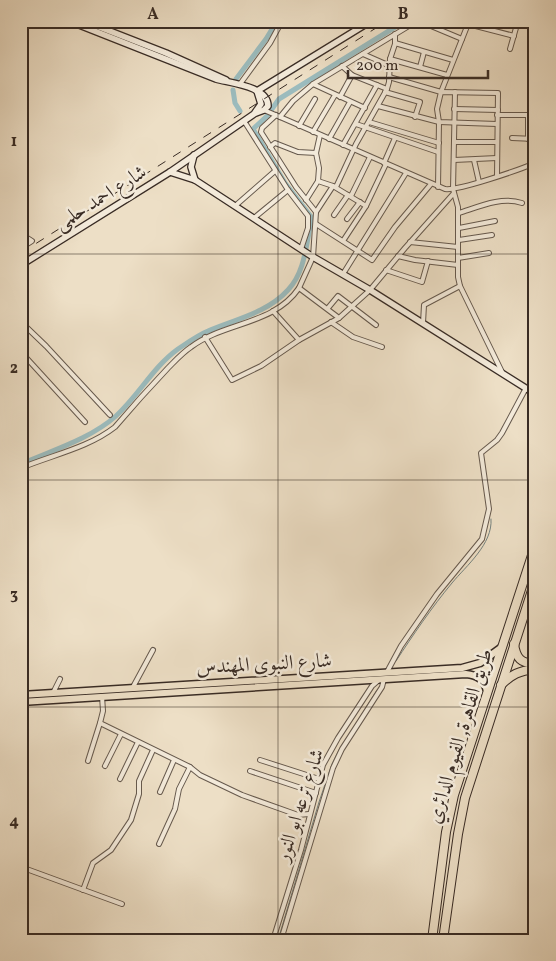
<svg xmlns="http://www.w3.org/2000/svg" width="556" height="961" font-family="Vollkorn,Amiri,serif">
  <rect width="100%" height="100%" fill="#eddfc6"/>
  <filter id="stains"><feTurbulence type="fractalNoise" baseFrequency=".004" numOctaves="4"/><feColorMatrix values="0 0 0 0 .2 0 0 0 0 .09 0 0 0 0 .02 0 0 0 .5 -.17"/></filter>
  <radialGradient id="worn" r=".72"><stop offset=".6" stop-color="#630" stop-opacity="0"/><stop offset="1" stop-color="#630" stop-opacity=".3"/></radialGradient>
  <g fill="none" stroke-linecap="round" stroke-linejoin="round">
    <g stroke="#748280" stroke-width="1">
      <path d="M396 661C413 635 432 607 452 583 466 566 493 544 491 519"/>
      <path d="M347 738 377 690"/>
      <path d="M278 940 319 802 332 764 340 748"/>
    </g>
    <g stroke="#9bbbbd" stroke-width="5">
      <path d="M236 79 266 39 277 21"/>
      <path d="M233 90 235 103 240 111"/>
      <path d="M21 464C53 450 90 439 116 416 139 395 153 367 178 349 187 343 198 335 208 331 236 319 267 313 288 290 306 271 306 242 312 218L285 183 253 129 267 116 279 99 405 21"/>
    </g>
    <g stroke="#66594d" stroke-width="6">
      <g id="street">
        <path d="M419 21 462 39"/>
        <path d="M395 43 453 60"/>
        <path d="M510 49 518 21"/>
        <path d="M363 54 388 65"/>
        <path d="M390 59 395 44V34"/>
        <path d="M342 66 352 75 387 89"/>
        <path d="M420 67 424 52"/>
        <path d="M389 77 441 92 468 24 514 36"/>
        <path d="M240 84 270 43 282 21"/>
        <path d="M313 84 365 108"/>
        <path d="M385 92 420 102 415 117"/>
        <path d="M455 92 453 189 458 207V277L460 286 502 372"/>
        <path d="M340 97 352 75"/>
        <path d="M378 106 439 122 497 124"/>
        <path d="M454 109 498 110"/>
        <path d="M264 110 445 189C458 191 519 170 535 163"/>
        <path d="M276 115 262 128 261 132 296 187 316 212 313 257 299 288"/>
        <path d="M497 115H535"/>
        <path d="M528 115V139"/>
        <path d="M280 117 293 101 313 84 417 21"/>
        <path d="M244 121 288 190 308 216V228L301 249"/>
        <path d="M369 122 439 143"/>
        <path d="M356 124 438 152"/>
        <path d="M299 126 315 99"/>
        <path d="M313 132 335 95"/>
        <path d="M512 138 535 139"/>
        <path d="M329 139 350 102"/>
        <path d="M454 142H497"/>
        <path d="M343 145 377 85"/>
        <path d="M270 147 275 143 298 152 316 153 320 135"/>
        <path d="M316 153 319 168 318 181"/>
        <path d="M454 160 497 158"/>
        <path d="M474 160 479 182"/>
        <path d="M384 163 395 138"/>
        <path d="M336 187 356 144 387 89 389 82 390 59 447 75"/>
        <path d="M438 187 439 122 437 109 441 92 498 93 497 176"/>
        <path d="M351 196 370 157"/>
        <path d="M306 200 318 181 333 186 366 206"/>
        <path d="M235 206 275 171"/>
        <path d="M316 212 333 186"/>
        <path d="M459 213C478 207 501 196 522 203"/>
        <path d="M334 215 348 195"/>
        <path d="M254 218 288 190"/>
        <path d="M347 219 360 202"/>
        <path d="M316 224 372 260 395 227 431 184"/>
        <path d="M459 228 495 221"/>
        <path d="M21 234 32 241 21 248"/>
        <path d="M459 240 492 235"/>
        <path d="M343 241 366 206 386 164"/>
        <path d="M410 242 458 247"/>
        <path d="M398 256 415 260 458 265"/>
        <path d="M458 258 489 253"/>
        <path d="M386 270 422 282 428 261"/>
        <path d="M343 274 406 173"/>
        <path d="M328 308 338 296 376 325"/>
        <path d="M273 311 299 340"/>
        <path d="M21 322 46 346 110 415"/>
        <path d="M331 322 353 337 382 347"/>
        <path d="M423 323 424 305 460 286"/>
        <path d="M205 337 232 380 261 366 299 340 339 318"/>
        <path d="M21 352 85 422"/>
        <path d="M21 468C52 455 88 448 115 427 132 407 150 387 168 368 175 361 182 353 191 347 224 322 274 325 299 288L339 318 370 290 405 248 454 193"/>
        <path d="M387 672 401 646 437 594 482 539 489 509 481 453 497 440 502 433 526 388"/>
        <path d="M133 687 153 650"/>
        <path d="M53 693 60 679"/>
        <path d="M102 696 103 711 100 723 190 767 200 775 242 795 298 815 309 814"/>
        <path d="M260 760 319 779"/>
        <path d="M88 761 100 723"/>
        <path d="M105 766 121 734"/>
        <path d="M250 771 316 793"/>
        <path d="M120 779 138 742"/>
        <path d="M160 792 174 760"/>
        <path d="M159 844 175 809 179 789 190 767"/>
        <path d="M21 867 122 904"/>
        <path d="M83 890 93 863 111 850 131 820 139 794V781L153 750"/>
        <path d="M273 940 301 850 323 765 338 738 372 686 379 680"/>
        <path d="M281 940 333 768 342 749 382 687 384 679"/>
      </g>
    </g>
    <g stroke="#392c25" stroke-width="8">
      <g id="secondary">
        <path d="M69 21 216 79C230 83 268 86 268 106L264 110 256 113"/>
        <path d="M84 21 166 53 226 80"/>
        <path d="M257 91 371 21"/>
        <path d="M194 155 191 167 195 180"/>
        <path d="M170 172 195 180 313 257 370 290 535 394"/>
        <path d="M21 265 170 172 254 114 261 104 257 91"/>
      </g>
    </g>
    <g stroke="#392c25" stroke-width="9">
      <g id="primary">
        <path d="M21 695 462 668 480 663 502 647"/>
        <path d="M21 702 466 674C477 675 484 679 487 691"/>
      </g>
    </g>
    <g stroke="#392c25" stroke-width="10">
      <g id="highway">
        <path d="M514 644C516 658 521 664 535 663"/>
        <path d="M501 685C512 674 519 671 535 669"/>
        <path d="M432 940 446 832 454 795 535 546"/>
        <path d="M443 940 458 834 465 798 535 581"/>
      </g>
    </g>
    <use href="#street" stroke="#f3eada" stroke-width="4"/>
    <use href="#secondary" stroke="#f3eada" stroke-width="5.5"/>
    <use href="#primary" stroke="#eddfc6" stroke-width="6"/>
    <use href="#highway" stroke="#eddfc6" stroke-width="8"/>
    <path stroke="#392c25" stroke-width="1" stroke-dasharray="9 9" stroke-linecap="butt" d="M21 253 387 21"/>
  </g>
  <path fill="none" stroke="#392c25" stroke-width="1" stroke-opacity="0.55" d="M278 21V940M21 254H535M21 480H535M21 707H535"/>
  <g text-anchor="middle" stroke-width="5" stroke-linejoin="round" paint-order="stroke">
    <g font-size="20" fill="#392c25" stroke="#f3eada">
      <text transform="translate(100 197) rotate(-32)" y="7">شارع احمد حلمى</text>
      <text transform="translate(264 663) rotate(-3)" y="7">شارع النبوى المهندس</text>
      <text transform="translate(459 736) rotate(-73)" y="7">طريق القاهرة, الفيوم الدائري</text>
      <text transform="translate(299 805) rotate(-72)" y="7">شارع ترعه ابو النور</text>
    </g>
  </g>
  <rect width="556" height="961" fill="none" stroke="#eddfc6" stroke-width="55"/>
  <path d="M348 70v8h140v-8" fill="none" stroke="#392c25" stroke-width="2.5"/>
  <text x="356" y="70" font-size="15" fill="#392c25" stroke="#f3eada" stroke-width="4" paint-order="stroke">200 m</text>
  <rect x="28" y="28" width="500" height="906" fill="none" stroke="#392c25" stroke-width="2"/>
  <g font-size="16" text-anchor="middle" font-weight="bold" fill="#392c25">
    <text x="153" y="19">A</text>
    <text x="403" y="19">B</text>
    <text x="14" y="146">1</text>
    <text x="14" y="373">2</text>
    <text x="14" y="599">3</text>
    <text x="14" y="826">4</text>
  </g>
  <rect width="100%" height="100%" filter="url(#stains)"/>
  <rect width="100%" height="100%" fill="url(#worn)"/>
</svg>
